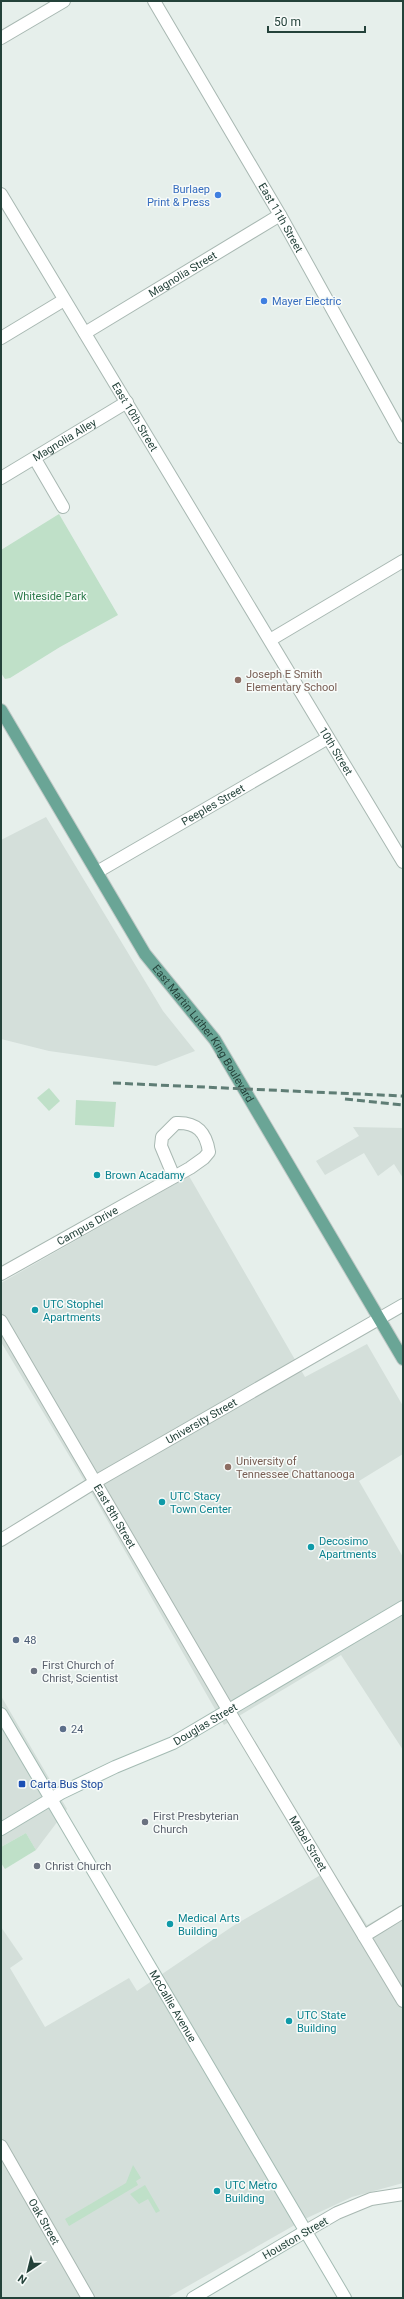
<svg xmlns="http://www.w3.org/2000/svg" width="404" height="2299" font-family="Roboto,sans-serif">
  <rect width="100%" height="100%" fill="#e6efeb"/>
  <g fill="#d4dfda">
    <path d="M46 817 163 1011 195 1051 156 1066 49 1051 1 1039V840Z"/>
    <path d="M353 1127 403 1128V1178L394 1164 378 1176 364 1153 325 1175 316 1161 359 1136Z"/>
    <path d="M189 1176 305 1377 367 1344 403 1406V1454L359 1481 403 1557V1750L341 1655 224 1725 97 1502 1 1342V1283Z"/>
    <path d="M1 1696 67 1809 36 1850 26 1833 1 1847Z"/>
    <path d="M331 1869 367 1925 403 1905V2183L352 2197 307 2218 167 2298H1V1927L23 1959 10 1968 45 2027 129 1978 137 1991 233 1926Z"/>
  </g>
  <g fill="#bfe0c8">
    <path d="M59 514 118 615 60 647 10 678 5 679 1 673V550Z"/>
    <path d="M49 1088 60 1101 49 1111 37 1098Z"/>
    <path d="M76 1100 116 1102 114 1127 75 1125Z"/>
    <path d="M26 1833 36 1850 5 1869 1 1863V1847Z"/>
    <path d="M133 2165 141 2178 136 2181 138 2185 69 2226 65 2219 126 2183Z"/>
    <path d="M145 2185 160 2211 156 2213 148 2199 139 2204 130 2194Z"/>
  </g>
  <g fill="none" stroke-linecap="round" stroke-linejoin="round">
    <g stroke="#a8b8b2" stroke-width="14">
      <g id="street">
        <path id="s1" d="M154 1 280 215 403 437"/>
        <path d="M1 38 64 1"/>
        <path id="s2" d="M1 194 403 862"/>
        <path id="s3" d="M85 333 280 215"/>
        <path d="M1 338 64 300"/>
        <path d="M35 459 63 507"/>
        <path id="s4" d="M1 478 127 402"/>
        <path d="M270 640 403 561"/>
        <path id="s5" d="M97 872 328 738"/>
        <path id="s6" d="M1 1274 190 1168 204 1158 209 1152C206 1132 197 1122 176 1123L162 1137 161 1146 174 1177"/>
        <path id="s7" d="M1 1321 224 1703 403 2001"/>
        <path id="s8" d="M1 1540 95 1482 403 1305"/>
        <path d="M364 1936 403 1912"/>
        <path id="s9" d="M1 2146 88 2298"/>
        <path d="M306 2231 337 2213 371 2199 403 2194"/>
      </g>
    </g>
    <g stroke="#a4bbb3" stroke-width="14">
      <g id="secondary">
        <path id="s10" d="M1 1714 345 2298"/>
        <path id="s11" d="M1 1829 61 1793 115 1767 173 1743 403 1607"/>
        <path d="M193 2298 306 2231"/>
      </g>
    </g>
    <g stroke="#c2cac8" stroke-width="14">
      <g id="primary">
        <path id="s12" d="M1 710 145 954 215 1040 403 1359"/>
      </g>
    </g>
    <use href="#street" stroke="#fff" stroke-width="12"/>
    <use href="#secondary" stroke="#fff" stroke-width="12"/>
    <use href="#primary" stroke="#6aa596" stroke-width="12"/>
    <g stroke="#5f7d75" stroke-width="3" stroke-dasharray="8 4" stroke-linecap="butt">
      <path d="M113 1083 403 1096"/>
      <path d="M345 1099 403 1105"/>
    </g>
  </g>
  <g fill="#3f7fe0" stroke="#f7fbf9" stroke-width="1.5">
    <circle cx="218" cy="195" r="4"/>
    <circle cx="264" cy="301" r="4"/>
  </g>
  <g fill="#8d6e63" stroke="#f7fbf9" stroke-width="1.5">
    <circle cx="238" cy="680" r="4"/>
    <circle cx="228" cy="1467" r="4"/>
  </g>
  <g fill="#0f9aa8" stroke="#f7fbf9" stroke-width="1.5">
    <circle cx="97" cy="1175" r="4"/>
    <circle cx="35" cy="1310" r="4"/>
    <circle cx="162" cy="1502" r="4"/>
    <circle cx="311" cy="1547" r="4"/>
    <circle cx="170" cy="1924" r="4"/>
    <circle cx="289" cy="2021" r="4"/>
    <circle cx="217" cy="2191" r="4"/>
  </g>
  <g fill="#5c6f8a" stroke="#f7fbf9" stroke-width="1.5">
    <circle cx="16" cy="1640" r="4"/>
    <circle cx="63" cy="1729" r="4"/>
  </g>
  <g fill="#6b7280" stroke="#f7fbf9" stroke-width="1.5">
    <circle cx="34" cy="1671" r="4"/>
    <circle cx="145" cy="1822" r="4"/>
    <circle cx="37" cy="1866" r="4"/>
  </g>
  <rect fill="#1a4fb4" stroke="#f7fbf9" stroke-width="1.5" x="18" y="1780" width="8" height="8" rx="2"/>
  <g text-anchor="middle" stroke-width="3" stroke-linejoin="round" paint-order="stroke">
    <g font-size="11" fill="#366cbe" stroke="#f7fbf9" text-anchor="end">
      <text x="210" y="193">Burlaep<tspan x="210" dy="13">Print &amp; Press</tspan></text>
      <text x="272" y="305" text-anchor="start">Mayer Electric</text>
    </g>
    <g font-size="11" fill="#24423a" stroke="#f7fbf9">
      <text dy="4" stroke="none"><textPath href="#s1" startOffset="251">East 11th Street</textPath></text>
      <text dy="4" stroke="none"><textPath href="#s3" startOffset="114">Magnolia Street</textPath></text>
      <text dy="4" stroke="none"><textPath href="#s2" startOffset="260">East 10th Street</textPath></text>
      <text dy="4" stroke="none"><textPath href="#s4" startOffset="74">Magnolia Alley</textPath></text>
      <text dy="4" stroke="none"><textPath href="#s2" startOffset="650">10th Street</textPath></text>
      <text dy="4" stroke="none"><textPath href="#s5" startOffset="134">Peeples Street</textPath></text>
      <text dy="4" stroke="none"><textPath href="#s12" startOffset="382">East Martin Luther King Boulevard</textPath></text>
      <text dy="4" stroke="none"><textPath href="#s6" startOffset="99">Campus Drive</textPath></text>
      <text dy="4" stroke="none"><textPath href="#s8" startOffset="233">University Street</textPath></text>
      <text dy="4" stroke="none"><textPath href="#s7" startOffset="226">East 8th Street</textPath></text>
      <text dy="4" stroke="none"><textPath href="#s11" startOffset="230">Douglas Street</textPath></text>
      <text dy="4" stroke="none"><textPath href="#s7" startOffset="606">Mabel Street</textPath></text>
      <text dy="4" stroke="none"><textPath href="#s10" startOffset="339">McCallie Avenue</textPath></text>
      <text dy="4" stroke="none"><textPath href="#s9" startOffset="87">Oak Street</textPath></text>
      <text transform="translate(295 2238) rotate(-30)" y="4">Houston Street</text>
    </g>
    <g font-size="11" fill="#2d7a4b" stroke="#f7fbf9">
      <text x="50" y="600">Whiteside Park</text>
    </g>
    <g font-size="11" fill="#785e54" stroke="#f7fbf9" text-anchor="start">
      <text x="246" y="678">Joseph E Smith<tspan x="246" dy="13">Elementary School</tspan></text>
      <text x="236" y="1465">University of<tspan x="236" dy="13">Tennessee Chattanooga</tspan></text>
    </g>
    <g font-size="11" fill="#0d838f" stroke="#f7fbf9" text-anchor="start">
      <text x="105" y="1179">Brown Acadamy</text>
      <text x="43" y="1308">UTC Stophel<tspan x="43" dy="13">Apartments</tspan></text>
      <text x="170" y="1500">UTC Stacy<tspan x="170" dy="13">Town Center</tspan></text>
      <text x="319" y="1545">Decosimo<tspan x="319" dy="13">Apartments</tspan></text>
      <text x="178" y="1922">Medical Arts<tspan x="178" dy="13">Building</tspan></text>
      <text x="297" y="2019">UTC State<tspan x="297" dy="13">Building</tspan></text>
      <text x="225" y="2189">UTC Metro<tspan x="225" dy="13">Building</tspan></text>
    </g>
    <g font-size="11" fill="#4e5e75" stroke="#f7fbf9" text-anchor="start">
      <text x="24" y="1644">48</text>
      <text x="71" y="1733">24</text>
    </g>
    <g font-size="11" fill="#5b616d" stroke="#f7fbf9" text-anchor="start">
      <text x="42" y="1669">First Church of<tspan x="42" dy="13">Christ, Scientist</tspan></text>
      <text x="153" y="1820">First Presbyterian<tspan x="153" dy="13">Church</tspan></text>
      <text x="45" y="1870">Christ Church</text>
    </g>
    <g font-size="11" fill="#164399" stroke="#f7fbf9" text-anchor="start">
      <text x="30" y="1788">Carta Bus Stop</text>
    </g>
  </g>
  <rect width="404" height="2299" fill="none" stroke="#24423a" stroke-width="4"/>
  <g transform="translate(28 2271) rotate(215)" stroke="#f7fbf9" stroke-width="3" paint-order="stroke">
  <path d="M0-3L7 15L0 10L-7 15Z" fill="#24423a"/>
  <text y="-6" font-size="11" font-weight="bold" text-anchor="middle" fill="#24423a">N</text>
  </g>
  <path d="M268 26v6h97v-6" fill="none" stroke="#24423a" stroke-width="2"/>
  <text x="274" y="26" font-size="12" fill="#24423a" stroke="#f7fbf9" stroke-width="3" paint-order="stroke">50 m</text>
</svg>
